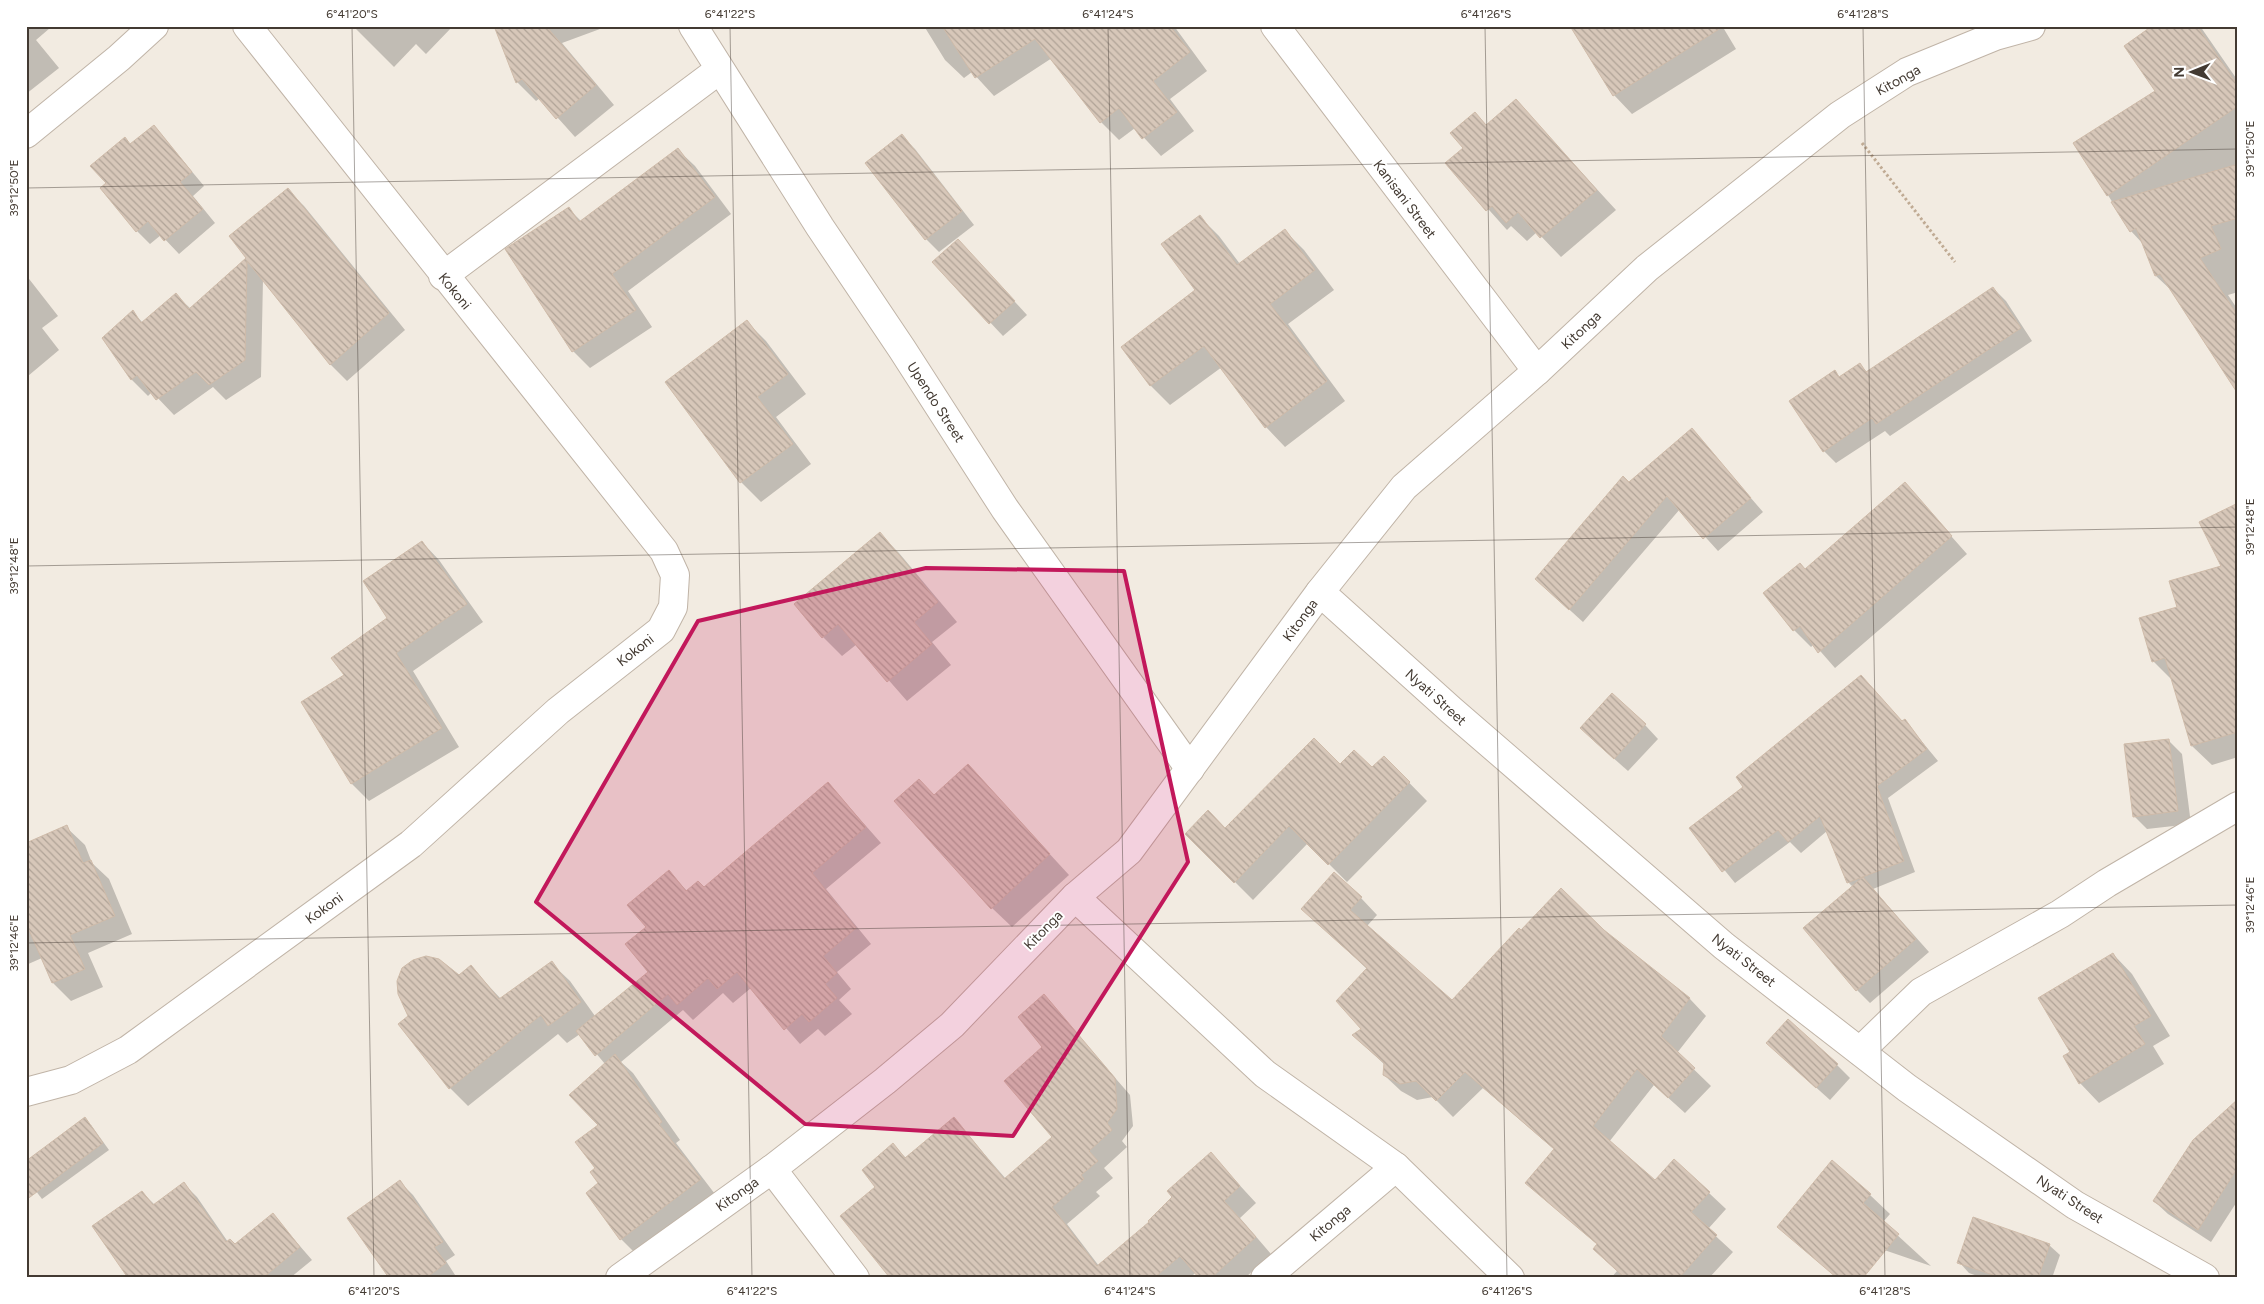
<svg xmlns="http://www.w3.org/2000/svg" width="2264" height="1304" font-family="Figtree,sans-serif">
  <defs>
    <pattern id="building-back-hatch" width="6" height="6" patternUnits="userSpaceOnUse" patternTransform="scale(1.25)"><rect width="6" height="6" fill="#d7c7b9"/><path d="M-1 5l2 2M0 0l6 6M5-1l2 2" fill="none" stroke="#b0a397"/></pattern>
  </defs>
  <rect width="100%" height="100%" fill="#f2ebe1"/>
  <g fill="#0003">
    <path d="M26 26H48L50 28 36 40 59 68 26 94Z"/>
    <path d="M353 26H453L426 54 416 44 394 67Z"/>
    <path d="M496 26H599L600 29 562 43 614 105 575 137 540 98 536 101 517 82Z"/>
    <path d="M924 26H1174L1207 71 1170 99 1194 131 1161 156 1135 128 1119 140 1101 122 1052 58 994 96 972 72 964 78 945 60Z"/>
    <path d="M1571 26H1728L1724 29 1736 49 1632 114 1614 95Z"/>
    <path d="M2154 26H2200L2236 78 2238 77V292L2228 295 2238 310V392L2171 290 2156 276 2143 244 2131 231 2075 144 2157 91Z"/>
    <path d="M1516 101 1616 210 1561 257 1537 232 1527 241 1511 226 1507 230 1447 163 1465 148 1475 113 1487 126Z"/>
    <path d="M154 126 204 186 193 196 215 223 179 254 161 235 150 244 137 231 130 145Z"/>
    <path d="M902 136 915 149 974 225 939 252 926 239 866 163Z"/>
    <path d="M678 150 695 166 731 214 628 291 652 327 590 368 573 351 569 209 582 222Z"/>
    <path d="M288 190 304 206 405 330 347 381 331 365 263 279 261 377 226 400 213 387 174 415 152 392 148 396 132 380 104 338 133 312 143 323 176 295 191 309 248 258Z"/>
    <path d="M1200 217 1219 236 1240 264 1285 231 1304 250 1334 290 1288 324 1345 401 1285 447 1266 427 1222 367 1170 405 1151 386 1123 347 1197 291Z"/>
    <path d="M971 254 1027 315 1003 336 934 263Z"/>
    <path d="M26 275 58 316 42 328 59 350 28 376Z"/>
    <path d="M1993 288 2006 301 2032 341 1890 436 1885 431 1836 463 1824 451 1835 372 1841 378 1860 365 1868 373Z"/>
    <path d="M747 322 766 341 806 394 776 417 811 464 761 502 741 482 667 382Z"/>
    <path d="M1692 430 1763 512 1718 551 1680 509 1583 622 1550 592 1629 483Z"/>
    <path d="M1905 484 1967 554 1835 668 1814 644 1811 647 1794 630 1805 571Z"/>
    <path d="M2238 505V757L2212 765 2192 746 2173 681 2153 661 2179 608 2228 565Z"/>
    <path d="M880 534 899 553 957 622 932 642 951 665 907 701 857 644 842 656 823 637Z"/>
    <path d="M422 542 439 560 483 622 413 671 459 747 369 801 352 784 303 702 346 676 388 618Z"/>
    <path d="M1905 721 1938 761 1888 798 1915 872 1873 889 1929 952 1870 1003 1857 990 1853 887 1848 882 1827 831 1801 853 1790 842 1735 883 1691 829Z"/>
    <path d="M1645 725 1658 739 1628 771 1594 741Z"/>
    <path d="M2168 740 2182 754 2191 824 2147 829 2134 816Z"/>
    <path d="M1384 757 1427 801 1347 882 1308 843 1253 900 1187 834 1225 829 1372 769Z"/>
    <path d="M968 765 1069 875 1012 927 992 908 934 796Z"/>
    <path d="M828 783 881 843 826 889 871 944 837 972 851 989 839 1000 852 1014 825 1036 818 1029 800 1044 751 988 733 1003 723 993 693 1020 683 1010 621 1062 633 1073 680 1140 676 1143 718 1198 639 1257 621 1239 587 1193 600 1183 596 1169 605 1064 580 1034 567 1043 558 1034 468 1106 450 1088 459 976 471 967 501 999 551 963 570 981 595 1016 650 972 647 927 669 872 688 892 704 888Z"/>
    <path d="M66 827 85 845 92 863 109 879 132 934 88 953 103 987 71 1001 53 983 42 958 26 965V845Z"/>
    <path d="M1361 898 1377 915 1367 926 1452 1002 1521 932 1603 931 1690 999 1706 1016 1677 1053 1711 1086 1685 1113 1654 1085 1609 1142 1655 1182 1709 1193 1726 1209 1708 1229 1733 1252 1709 1278H1611L1617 1271 1598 1245 1527 1183 1555 1150 1483 1088 1453 1117 1433 1097 1417 1100 1401 1091 1384 1075 1385 1065 1354 1036 1362 1029 1367 969 1303 909Z"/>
    <path d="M2113 954 2132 974 2170 1036 2153 1046 2164 1064 2099 1103 2080 1083 2072 1052Z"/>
    <path d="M1044 996 1130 1095 1133 1126 1122 1141 1127 1147 1104 1168 1113 1178 1096 1192 1100 1196 1067 1224 1099 1266 1151 1222 1211 1154 1256 1203 1240 1218 1271 1254 1245 1278H1201L1196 1272 1190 1278H1074L877 1187 893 1145 906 1158 954 1119 1006 1179 1054 1137 1044 1047Z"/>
    <path d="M1781 1056 1837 1065 1850 1078 1830 1100Z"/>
    <path d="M2238 1101V1200L2211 1242 2168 1214 2154 1201Z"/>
    <path d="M91 1125 109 1150 42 1199 26 1178Z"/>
    <path d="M400 1182 413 1195 455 1255 446 1261 457 1278H390Z"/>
    <path d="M184 1184 197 1197 228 1242 235 1246 273 1215 312 1260 290 1278H129L142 1192 155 1205Z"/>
    <path d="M1870 1195 1890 1214 1883 1222 1931 1266 1814 1226Z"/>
    <path d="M2049 1245 2060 1255 2052 1278H1983L1969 1273 1959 1262Z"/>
  </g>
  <g fill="url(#building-back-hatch)" stroke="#cfbba9">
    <path d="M494 26H546L596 85 556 119 522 79 516 83Z"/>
    <path d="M942 26H1170L1190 52 1153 81 1177 112 1142 139 1119 108 1100 123 1035 39 975 78Z"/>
    <path d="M1570 26H1724L1613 96Z"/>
    <path d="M2152 26H2197L2238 86V106L2107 196 2073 143 2155 91 2124 46Z"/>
    <path d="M1516 99 1597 190 1540 238 1518 212 1506 223 1492 206 1486 211 1445 163 1463 148 1450 133 1475 112 1486 125Z"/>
    <path d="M154 125 192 172 180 182 203 209 164 241 148 221 136 232 100 188 106 183 90 166 125 137 130 144Z"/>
    <path d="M902 134 962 211 925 240 865 163Z"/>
    <path d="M678 148 715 197 612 274 636 310 572 352 505 249 569 207 579 222Z"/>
    <path d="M2238 164V218L2211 226 2221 249 2200 258 2238 316V394L2160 274 2155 276 2136 228 2130 232 2111 202Z"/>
    <path d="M288 188 389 313 330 365 247 261 245 360 209 385 196 372 156 400 137 375 131 380 102 338 133 310 141 323 176 293 189 309 246 258 229 236Z"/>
    <path d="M1200 215 1237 265 1285 229 1315 270 1270 304 1327 381 1265 428 1204 346 1150 386 1121 347 1195 290 1161 244Z"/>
    <path d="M958 239 1015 301 989 324 932 262Z"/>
    <path d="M1993 287 2021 328 1876 424 1872 418 1823 452 1789 401 1835 370 1839 377 1860 363 1866 372Z"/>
    <path d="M747 320 788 374 757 397 793 444 740 483 665 382Z"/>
    <path d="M1692 428 1751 498 1703 539 1667 496 1569 610 1535 579 1623 476 1629 482Z"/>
    <path d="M1905 482 1952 536 1818 653 1800 626 1793 631 1763 593 1800 563 1805 569Z"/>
    <path d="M2238 503V732L2191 746 2165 658 2152 662 2139 618 2177 607 2169 581 2221 566 2199 522Z"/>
    <path d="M880 532 938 602 914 622 932 644 887 682 838 624 822 638 794 604Z"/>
    <path d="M422 541 467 604 396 653 442 728 351 784 301 702 344 675 331 658 387 618 363 581Z"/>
    <path d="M1861 675 1902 721 1905 719 1927 749 1877 786 1904 861 1847 883 1820 816 1788 842 1778 830 1722 872 1689 828 1743 787 1736 777Z"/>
    <path d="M1612 693 1646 724 1614 759 1580 728Z"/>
    <path d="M1314 738 1340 764 1354 750 1372 767 1384 756 1410 782 1328 865 1289 826 1234 883 1185 834 1208 810 1225 828Z"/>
    <path d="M2169 739 2178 811 2133 817 2124 744Z"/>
    <path d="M968 764 1050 854 991 909 894 801 919 779 934 795Z"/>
    <path d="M828 782 866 827 812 873 856 928 823 956 837 973 825 984 837 998 809 1022 802 1014 784 1030 737 972 717 989 708 978 677 1005 668 994 595 1056 576 1031 648 972 625 944 646 927 627 905 669 870 686 891 698 881 704 887Z"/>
    <path d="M67 825 83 863 91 860 115 916 70 935 85 969 52 983 26 923V843Z"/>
    <path d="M1334 872 1362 897 1350 910 1452 1000 1519 928 1521 930 1561 888 1604 930 1690 998 1661 1036 1695 1068 1668 1098 1637 1069 1593 1126 1655 1180 1674 1159 1710 1192 1691 1212 1717 1235 1679 1278H1625L1593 1249 1597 1244 1525 1183 1554 1149 1465 1072 1436 1101 1416 1081 1400 1084 1383 1075 1384 1063 1352 1035 1361 1029 1336 1001 1367 968 1301 909Z"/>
    <path d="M1863 877 1916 939 1856 991 1803 928Z"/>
    <path d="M2113 953 2151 1016 2134 1026 2145 1044 2079 1084 2063 1056 2070 1052 2038 998Z"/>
    <path d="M426 956 439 959 459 975 471 965 499 999 552 961 581 1002 548 1026 541 1015 449 1089 398 1024 408 1016 398 994 397 981 402 968 413 960Z"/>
    <path d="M1044 994 1115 1078 1117 1109 1107 1123 1112 1130 1089 1151 1098 1161 1081 1175 1084 1179 1052 1207 1097 1266 1149 1222 1148 1221 1172 1197 1167 1191 1211 1152 1240 1186 1224 1201 1256 1237 1211 1278H1199L1180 1256 1154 1278H890L840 1216 875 1187 862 1170 893 1143 905 1158 954 1117 1004 1179 1052 1137 1004 1081 1042 1047 1018 1017Z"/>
    <path d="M1788 1019 1838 1064 1816 1088 1766 1043Z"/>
    <path d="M615 1054 662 1122 659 1124 701 1179 620 1240 586 1193 598 1183 590 1172 595 1168 575 1142 598 1125 569 1095Z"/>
    <path d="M2238 1099V1167L2198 1230 2153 1201 2193 1140Z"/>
    <path d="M85 1117 103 1143 26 1200V1161Z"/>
    <path d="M1832 1160 1871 1194 1863 1203 1899 1234 1863 1278H1837L1777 1227Z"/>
    <path d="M400 1180 443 1242 434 1247 446 1263 426 1278H389L347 1218Z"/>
    <path d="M184 1182 226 1242 230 1239 235 1244 273 1213 300 1247 263 1278H128L92 1226 142 1191 153 1205Z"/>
    <path d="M1973 1217 2050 1244 2038 1278H2002L1957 1263Z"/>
  </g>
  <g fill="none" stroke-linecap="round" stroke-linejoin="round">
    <g stroke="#c0b4a7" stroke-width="30">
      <g id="street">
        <path d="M693 26 820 227 902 349 1005 509 1190 769"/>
        <path d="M1275 26 1537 371"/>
        <path d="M26 134 119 58 154 26"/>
        <path d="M443 276 719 70"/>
        <path d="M1320 592 1451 710 1724 946 1907 1088 2075 1205 2205 1278"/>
        <path d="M1075 897 1265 1074 1396 1167 1510 1278"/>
        <path d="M1860 1051 1921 992 2060 914 2107 883 2238 806"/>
        <path d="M26 1092 71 1080 128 1050 411 844 558 711 661 630 673 607 675 575 664 551 247 26"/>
        <path d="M772 1169 855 1278"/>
        <path d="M620 1278 772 1169 885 1081 952 1025 1075 897 1129 851 1320 592 1404 487 1537 371 1647 268 1840 115 1907 72 1995 36 2031 26"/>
        <path d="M1265 1278 1396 1167"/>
      </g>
    </g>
    <path stroke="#c0ab94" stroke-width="3" stroke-dasharray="2.5 2.5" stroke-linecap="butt" d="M1862 143 1955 262"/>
    <use href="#street" stroke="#fff" stroke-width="28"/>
  </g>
  <path fill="#c2185b" fill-opacity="0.2" stroke="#c2185b" stroke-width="4" stroke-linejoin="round" d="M926 568 1124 571 1188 862 1013 1136 805 1124 536 902 698 621Z"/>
  <path fill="none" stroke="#433a32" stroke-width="1" stroke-opacity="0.45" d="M352 26 374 1278M730 26 752 1278M1108 26 1130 1278M1485 26 1507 1278M1863 26 1885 1278M26 188 2238 149M26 566 2238 527M26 943 2238 905"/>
  <g text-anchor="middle" stroke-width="4" stroke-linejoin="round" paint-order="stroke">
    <g font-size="14" fill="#433a32" stroke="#fff">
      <text transform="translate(1898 80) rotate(-29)" y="5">Kitonga</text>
      <text transform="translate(1405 199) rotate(53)" y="5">Kanisani Street</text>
      <text transform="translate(455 291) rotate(51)" y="5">Kokoni</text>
      <text transform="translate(1581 330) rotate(-43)" y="5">Kitonga</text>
      <text transform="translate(936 402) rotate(57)" y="5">Upendo Street</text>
      <text transform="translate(1300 620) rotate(-54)" y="5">Kitonga</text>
      <text transform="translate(635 650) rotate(-38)" y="5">Kokoni</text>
      <text transform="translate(1436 697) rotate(42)" y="5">Nyati Street</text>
      <text transform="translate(324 908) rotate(-36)" y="5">Kokoni</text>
      <text transform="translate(1043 930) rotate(-46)" y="5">Kitonga</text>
      <text transform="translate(1744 960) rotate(38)" y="5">Nyati Street</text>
      <text transform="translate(737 1194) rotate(-35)" y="5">Kitonga</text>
      <text transform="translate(2070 1199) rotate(33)" y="5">Nyati Street</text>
      <text transform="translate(1330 1223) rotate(-40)" y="5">Kitonga</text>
    </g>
  </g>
  <rect width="2264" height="1304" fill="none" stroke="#ffffff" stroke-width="55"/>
  <g transform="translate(2192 72) rotate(269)" stroke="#ffffff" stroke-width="4" paint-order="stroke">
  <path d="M0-4L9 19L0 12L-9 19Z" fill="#433a32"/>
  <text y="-8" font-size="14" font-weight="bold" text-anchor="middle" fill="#433a32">N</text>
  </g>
  <rect x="28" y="28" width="2208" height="1248" fill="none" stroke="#433a32" stroke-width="2"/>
  <g font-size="12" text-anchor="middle" fill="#433a32">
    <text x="352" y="18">6°41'20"S</text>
    <text x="730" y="18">6°41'22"S</text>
    <text x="1108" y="18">6°41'24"S</text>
    <text x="1486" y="18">6°41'26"S</text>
    <text x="1863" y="18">6°41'28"S</text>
    <text transform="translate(2250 149) rotate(-90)" y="4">39°12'50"E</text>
    <text transform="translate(14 188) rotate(-90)" y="4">39°12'50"E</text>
    <text transform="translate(2250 527) rotate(-90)" y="4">39°12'48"E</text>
    <text transform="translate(14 566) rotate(-90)" y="4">39°12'48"E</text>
    <text transform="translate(2250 905) rotate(-90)" y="4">39°12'46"E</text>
    <text transform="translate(14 943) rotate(-90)" y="4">39°12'46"E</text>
    <text x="374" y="1295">6°41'20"S</text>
    <text x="752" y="1295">6°41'22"S</text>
    <text x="1130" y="1295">6°41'24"S</text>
    <text x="1507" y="1295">6°41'26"S</text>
    <text x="1885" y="1295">6°41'28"S</text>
  </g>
</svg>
